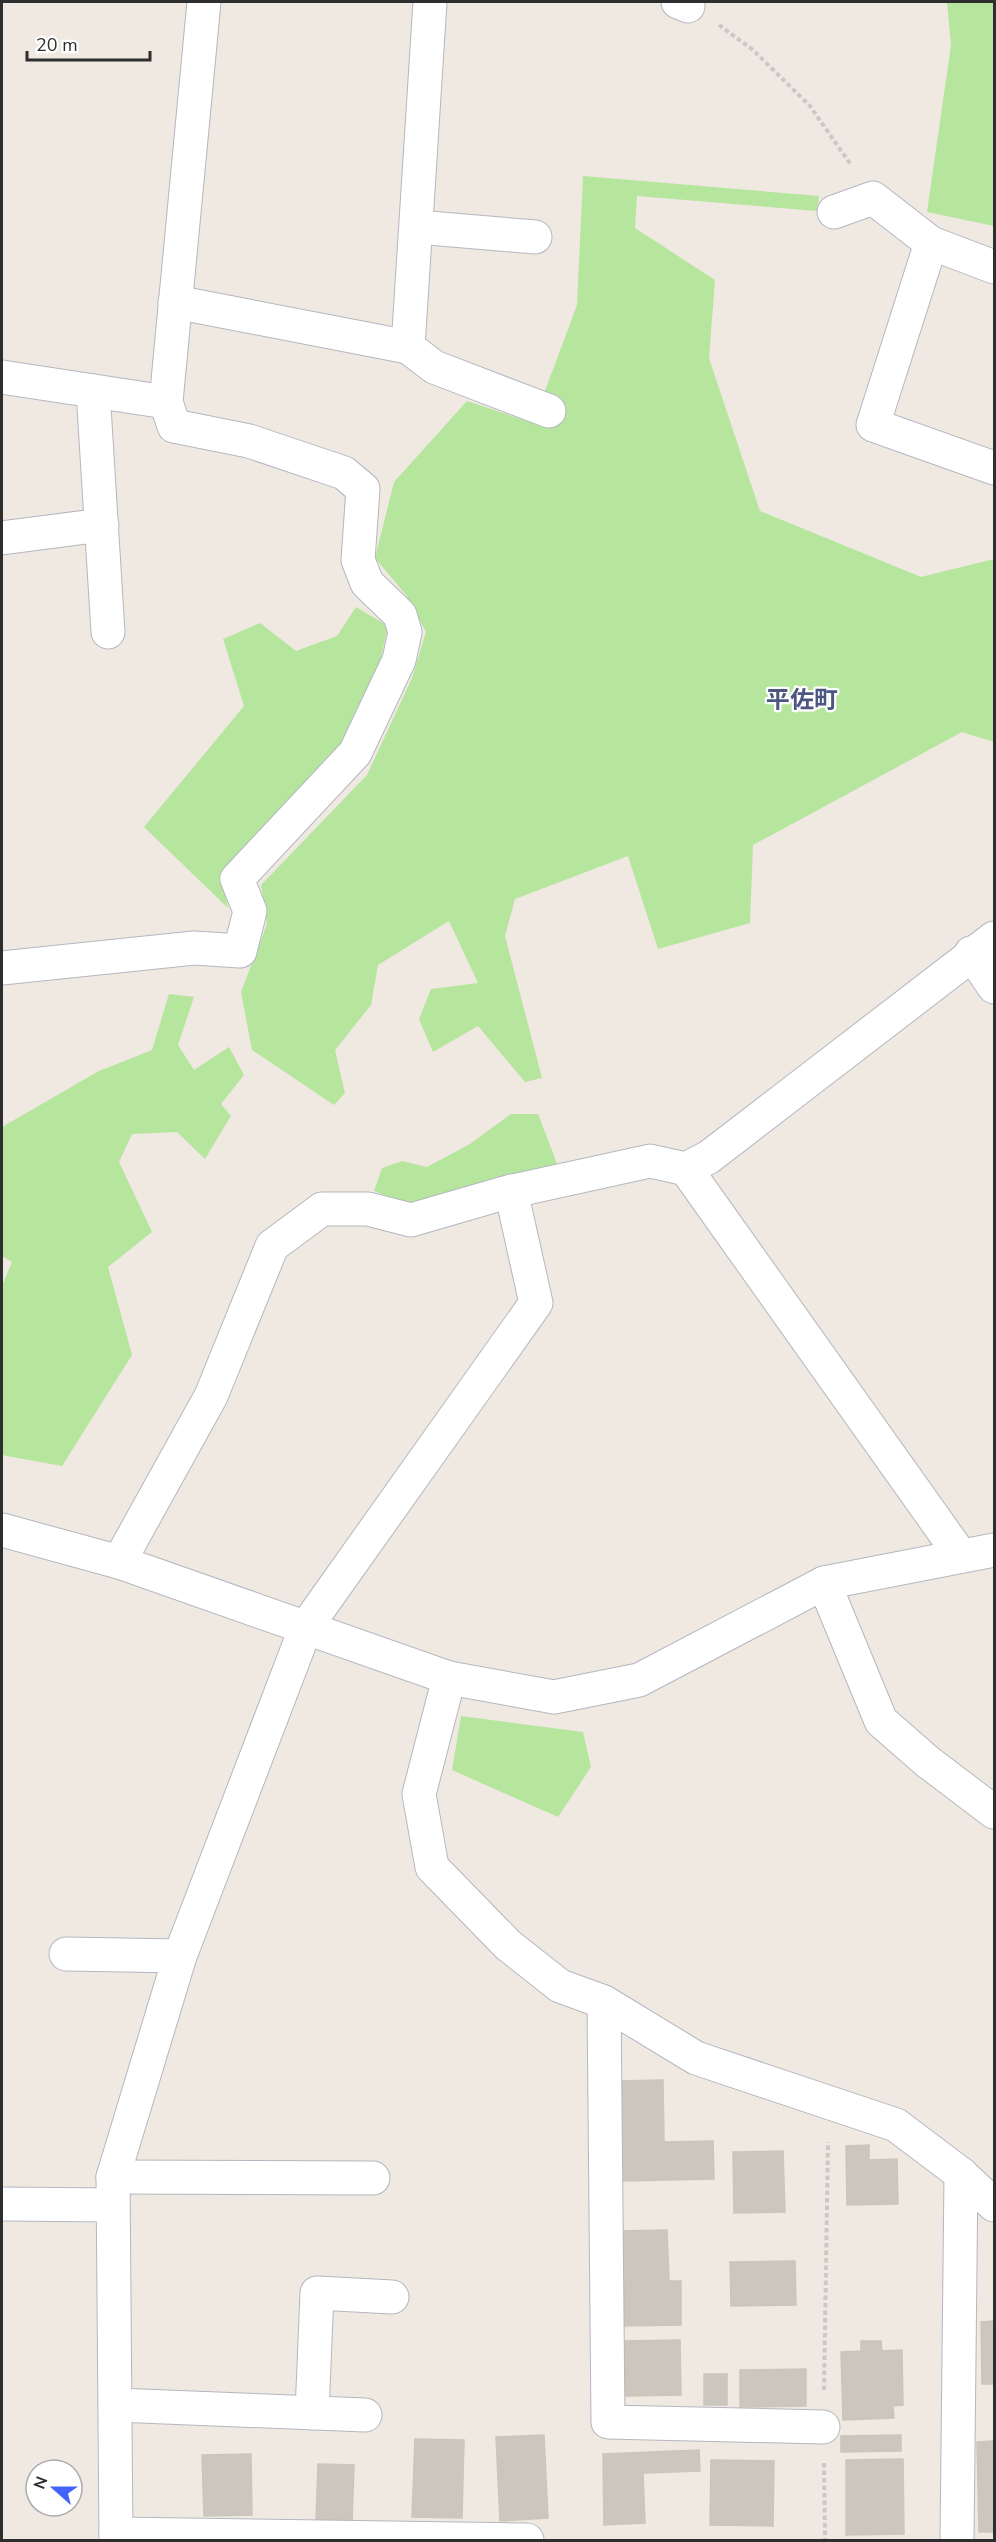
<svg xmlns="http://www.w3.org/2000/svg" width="996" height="2542" font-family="'Nunito Sans','Noto Sans JP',sans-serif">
  <rect width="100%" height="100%" fill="#efe9e1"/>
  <g fill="#b6e59e">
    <path d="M947 2H994V226L927 212 951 45Z"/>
    <path d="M583 176 819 196 817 211 637 196 635 228 715 280 709 358 760 511 921 577 994 559V742L962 732 753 845 750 923 658 949 628 856 515 899 505 936 542 1078 525 1082 478 1026 433 1052 419 1019 431 989 478 983 449 921 378 965 371 1005 335 1050 345 1093 334 1105 252 1050 241 992 267 924 261 885 367 775 412 678 426 632 406 595 375 558 394 482 467 401 533 423 577 305Z"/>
    <path d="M356 607 388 626 377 675 342 749 222 875 228 908 144 827 244 706 223 639 260 623 296 651 337 636Z"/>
    <path d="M169 994 194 997 178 1045 194 1070 229 1047 244 1075 221 1104 231 1116 205 1159 177 1132 132 1134 119 1162 152 1232 108 1267 132 1355 62 1466 2 1455V1286L12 1262 2 1256V1127L99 1071 152 1050Z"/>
    <path d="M511 1114H538L558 1166 413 1206 374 1191 382 1168 402 1161 427 1167 470 1144Z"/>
    <path d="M461 1716 583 1732 591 1767 558 1817 452 1770Z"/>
  </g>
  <g fill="#cbc7bf" stroke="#cbc5ba" stroke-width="1.5">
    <path d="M663 2080 664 2142 713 2141 714 2179 622 2181 620 2081Z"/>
    <path d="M869 2145V2160L897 2159 898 2204 847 2205 846 2146Z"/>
    <path d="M783 2151 785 2212 734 2213 733 2152Z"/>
    <path d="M667 2230 669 2281H681V2325L621 2326 619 2231Z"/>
    <path d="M795 2261 796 2305 731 2306 730 2262Z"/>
    <path d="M994 2321V2384H982L981 2322Z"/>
    <path d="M680 2340 681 2395 626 2396 625 2341Z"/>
    <path d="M861 2341H881L882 2351 902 2350 903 2405 893 2406 894 2418 843 2420 841 2352 861 2351Z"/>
    <path d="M806 2369V2406L740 2407V2370Z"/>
    <rect x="704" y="2374" width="23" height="31"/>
    <path d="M544 2435 548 2518 500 2521 496 2437Z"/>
    <path d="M901 2435V2451L841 2452V2436Z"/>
    <path d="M415 2439 464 2440 462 2518 412 2517Z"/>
    <path d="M994 2441V2532H979L977 2442Z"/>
    <path d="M699 2450 700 2471 643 2473 645 2523 604 2525 603 2454Z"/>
    <path d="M251 2454 252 2515 204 2516 202 2455Z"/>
    <path d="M903 2459 904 2534 846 2535V2460Z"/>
    <path d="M711 2460 774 2461 773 2526 710 2525Z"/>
    <path d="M318 2464 354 2465 352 2522 316 2521Z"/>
  </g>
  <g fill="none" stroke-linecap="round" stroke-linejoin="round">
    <g stroke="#b4b7c1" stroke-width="35">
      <g id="minor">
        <path d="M678 2 688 6"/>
        <path d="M834 212 873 198 931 243"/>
        <path d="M417 227 535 237"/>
        <path d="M994 267 931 243 873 425 994 468"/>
        <path d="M175 302 408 347 430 2"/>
        <path d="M408 347 434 367 549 411"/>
        <path d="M2 377 166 402"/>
        <path d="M93 391 108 632"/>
        <path d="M2 538 102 525"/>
        <path d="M971 953 994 987"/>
        <path d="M2 968 194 948 240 951 250 911 237 879 355 753 399 660 405 632 400 615 367 583 358 560 363 489 344 473 249 441 174 426 166 402 204 2"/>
        <path d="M686 1169 961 1556"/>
        <path d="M2 1530 119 1562 449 1678 554 1697 639 1680 824 1583 994 1550"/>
        <path d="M119 1562 211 1396 272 1246 322 1209H368L411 1220 504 1193 650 1161 686 1169 709 1157 994 938"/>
        <path d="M824 1583 881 1721 928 1762 994 1812"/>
        <path d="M449 1678 419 1794 432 1867 508 1945 560 1986 604 2002 696 2058 896 2125 961 2174 994 2205"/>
        <path d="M66 1954 180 1956"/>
        <path d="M604 2002 608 2422 823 2427"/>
        <path d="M113 2177 373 2178"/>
        <path d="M2 2204 112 2205"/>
        <path d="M116 2405 365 2415"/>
        <path d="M312 2413 317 2293 392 2297"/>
        <path d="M116 2534 527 2540"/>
        <path d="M116 2540 113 2177 180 1956 306 1627 536 1303 511 1191"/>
        <path d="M957 2540 961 2174"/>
      </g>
    </g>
    <g stroke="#c9c9c9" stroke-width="4" stroke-dasharray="4.5 3" stroke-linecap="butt">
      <path d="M719 25 753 50 810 106 851 165"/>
      <path d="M824 2390 828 2142"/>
      <path d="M824 2463 825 2540"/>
    </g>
    <use href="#minor" stroke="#fff" stroke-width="33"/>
  </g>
  <g text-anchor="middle" stroke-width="4.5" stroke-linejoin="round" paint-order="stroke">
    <g font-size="24" font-weight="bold" fill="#4d5680" stroke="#fff">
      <text x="802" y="708">平佐町</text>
    </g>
  </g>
  <rect width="996" height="2542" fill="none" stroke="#2e2e2e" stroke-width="6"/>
  <g transform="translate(54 2488) rotate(291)"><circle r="28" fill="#ffffff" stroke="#ababab" stroke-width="1.5"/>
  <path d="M0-4.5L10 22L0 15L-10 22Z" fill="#4264fb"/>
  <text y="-9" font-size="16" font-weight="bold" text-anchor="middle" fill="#2e2e2e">N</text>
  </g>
  <path d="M27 51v9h123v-9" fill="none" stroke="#2e2e2e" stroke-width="3"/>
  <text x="36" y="51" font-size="18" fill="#2e2e2e" stroke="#ffffff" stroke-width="4.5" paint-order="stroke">20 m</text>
</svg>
